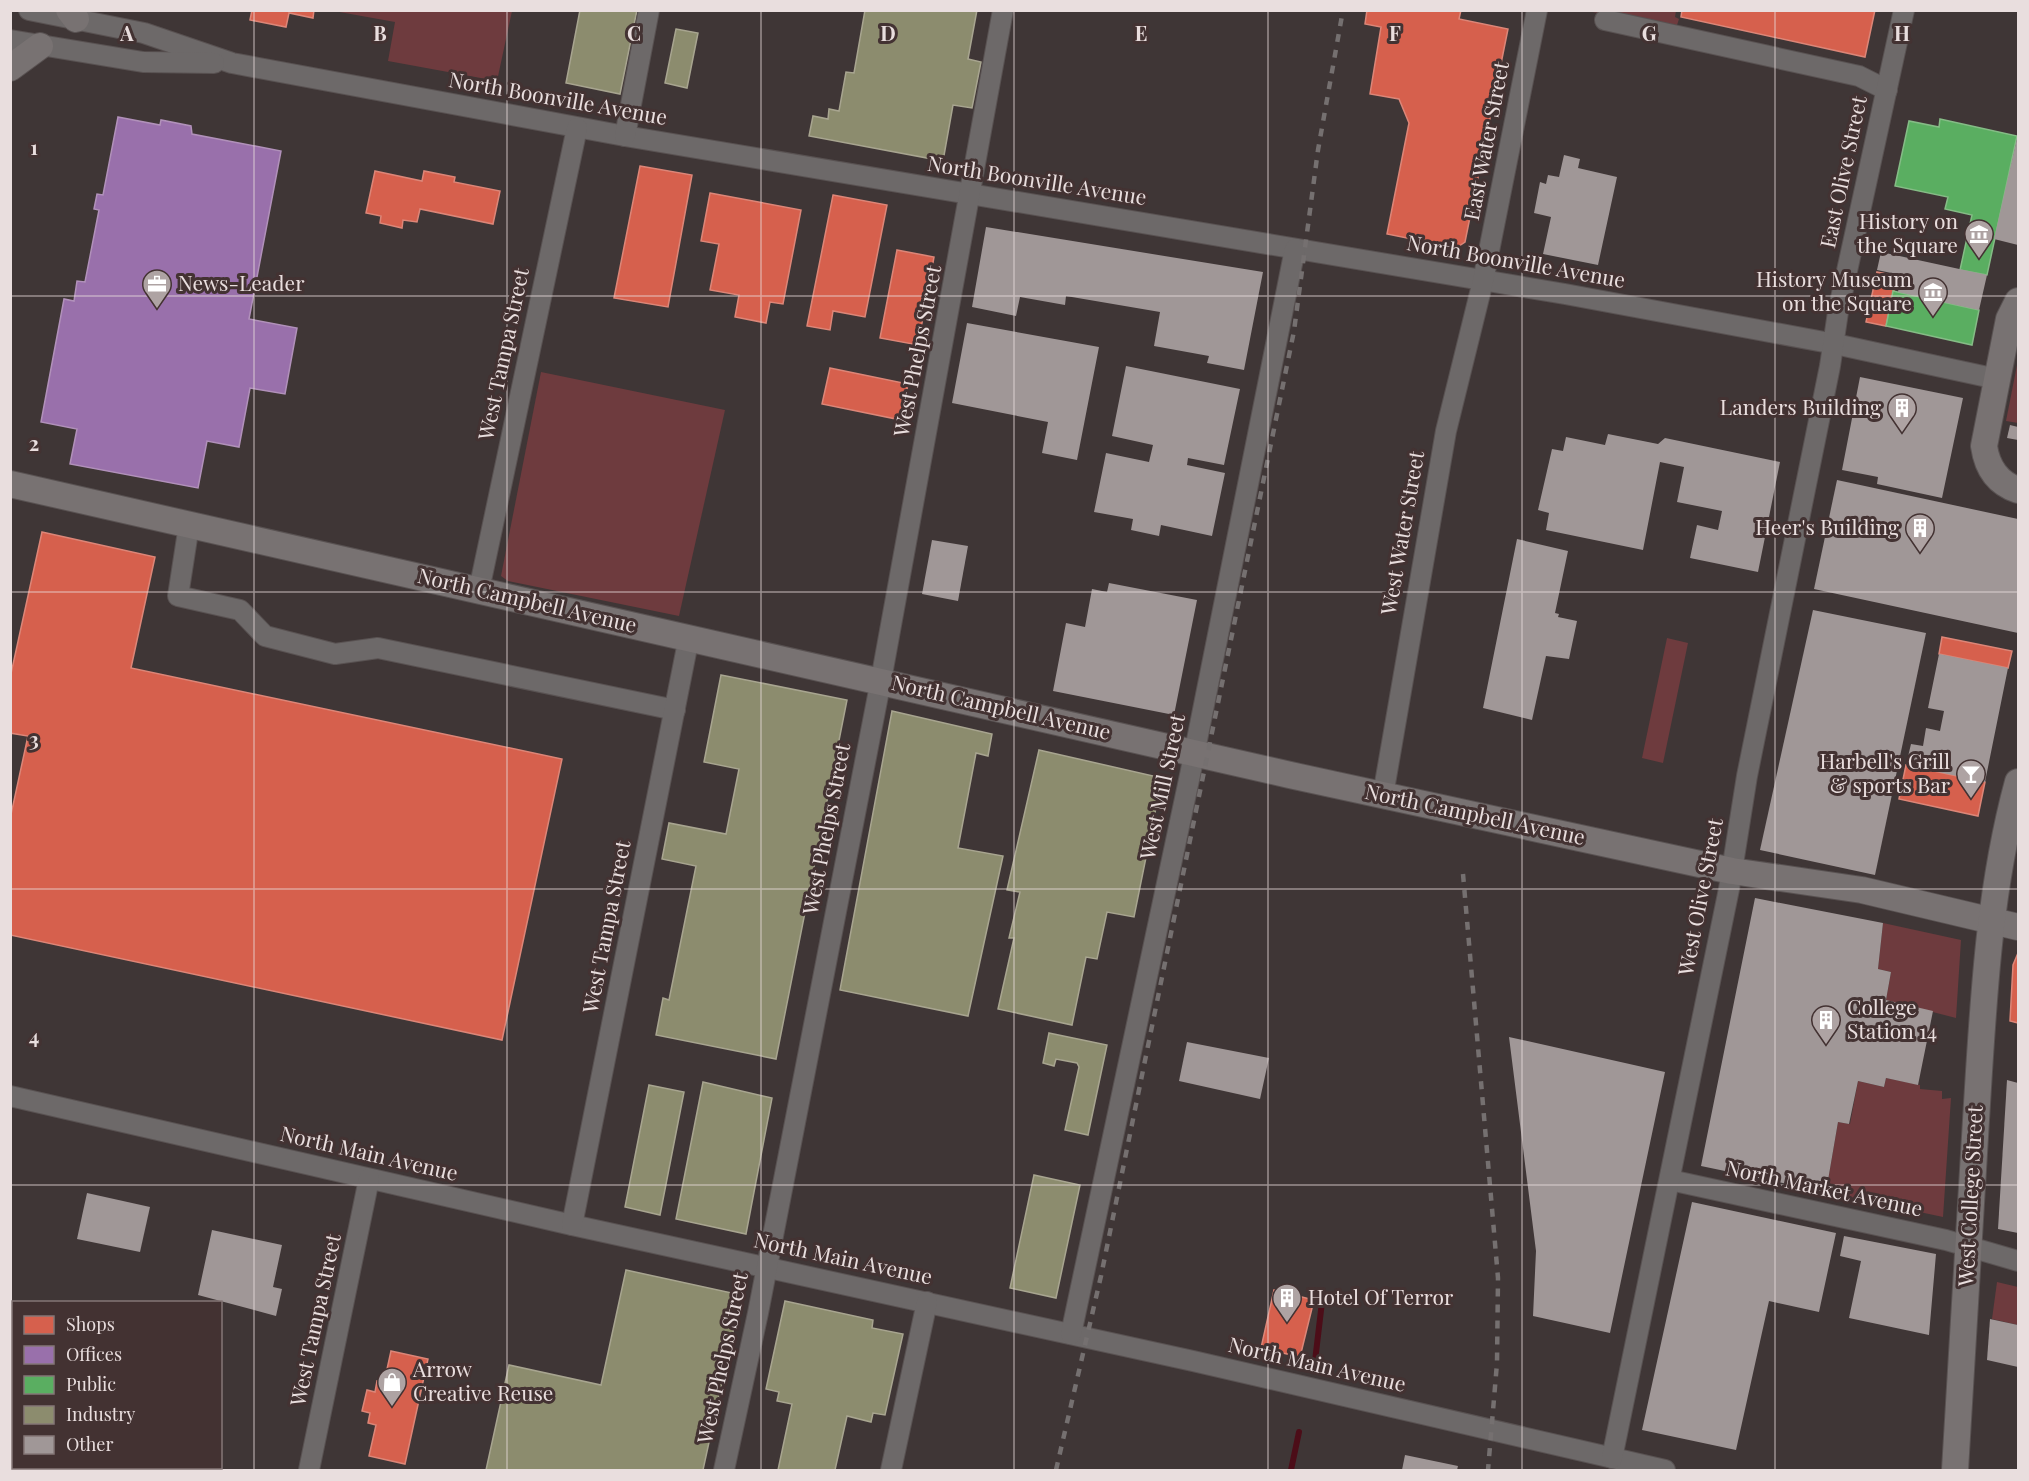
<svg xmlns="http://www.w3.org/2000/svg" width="2029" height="1481" font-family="'Playfair Display',serif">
  <rect width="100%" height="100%" fill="#3f3636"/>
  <g fill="#6e3b3e">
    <path d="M334 11 512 10V11L497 81 388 61 395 22Z"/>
    <path d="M1586 11H1676L1675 17 1679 19 1677 25Z"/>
    <path d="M2018 360V423L2006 421Z"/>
    <path d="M541 372 725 410 679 616 508 581 501 576Z"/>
    <path d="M1667 638 1688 643 1663 763 1642 758Z"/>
    <path d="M1883 923 1961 940 1956 1018 1886 1000 1891 972 1878 969Z"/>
    <path d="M1886 1078 1920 1085V1089L1942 1091V1099L1951 1098 1943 1217 1826 1192 1838 1122 1850 1124 1858 1081 1884 1087Z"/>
    <path d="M1997 1282 2018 1287V1325L1992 1319Z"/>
  </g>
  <g fill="#d6604d" stroke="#dc8678" stroke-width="1.5">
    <path d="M252 10H314L313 18 289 13 286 27 250 20Z"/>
    <path d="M1367 10H1461L1459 19 1508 29 1465 242 1456 248 1387 234 1409 123 1399 99 1370 94 1381 27 1365 24Z"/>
    <path d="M1682 10H1875L1865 57 1681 17Z"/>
    <path d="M640 166 692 175 668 307 614 298Z"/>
    <path d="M375 171 422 181 424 171 455 177 454 182 500 191 493 224 420 209 417 222 403 220 402 228 380 223 381 216 366 213Z"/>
    <path d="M710 193 801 210 783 304 770 302 766 323 735 317 739 295 710 290 719 244 701 241Z"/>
    <path d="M833 195 887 205 865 317 833 311 830 330 807 326Z"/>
    <path d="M897 250 934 257 918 345 880 338Z"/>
    <path d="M1877 272 1897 276 1886 326 1866 322Z"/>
    <path d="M830 368 908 384 901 420 822 404Z"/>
    <path d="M42 532 155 557 131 668 562 759 502 1040 10 935V819L28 736 10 733V678Z"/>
    <path d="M1942 637 2012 651 2008 668 1939 654Z"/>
    <path d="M1906 765 1985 782 1978 816 1899 799Z"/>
    <path d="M2018 953V1023L2010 1021 2013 965Z"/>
    <path d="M1274 1290 1314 1300 1300 1357 1261 1348Z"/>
    <path d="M391 1351 428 1359 405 1464 369 1456 376 1425 368 1423 370 1413 362 1411 367 1390 375 1392 377 1381 384 1383Z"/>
  </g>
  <path fill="#9970ab" stroke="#b191ba" stroke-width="1.5" d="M118 117 160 125 161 120 191 126 192 134 281 151 249 319 297 328 285 394 250 388 239 447 207 441 198 488 70 464 77 429 41 422 64 299 74 301 77 281 85 282 99 210 94 209 97 194 103 195Z"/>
  <g fill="#5aae61" stroke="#85bc86" stroke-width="1.5">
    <path d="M1940 119 2017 136 1987 275 1960 270 1972 215 1945 209 1948 197 1895 186 1909 121 1939 127Z"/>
    <path d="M1893 291 1979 310 1972 345 1886 326Z"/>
  </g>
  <g fill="#8c8c6e" stroke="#a8a590" stroke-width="1.5">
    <path d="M580 10H637L620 94 566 83Z"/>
    <path d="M865 10H977L968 59 981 62 972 108 953 105 943 161 809 136 813 116 828 119 829 109 839 111 846 72 854 73Z"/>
    <path d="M676 29 698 33 687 88 665 83Z"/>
    <path d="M721 675 847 700 776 1059 656 1035 663 998 669 1000 696 866 662 859 669 823 726 834 739 769 704 762Z"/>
    <path d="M892 711 992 734 988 756 976 753 958 848 1003 856 968 1016 840 990Z"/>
    <path d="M1039 750 1162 778 1134 917 1107 912 1097 959 1086 957 1072 1025 998 1009 1014 938H1009L1020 892 1007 890Z"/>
    <path d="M1049 1033 1107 1045 1088 1135 1065 1130 1079 1067 1077 1063 1056 1059 1054 1066 1043 1063Z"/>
    <path d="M703 1082 772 1098 746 1234 676 1219Z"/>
    <path d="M649 1085 684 1092 660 1215 625 1207Z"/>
    <path d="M1034 1175 1080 1185 1056 1298 1010 1288Z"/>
    <path d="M626 1270 741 1295 703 1470H486L509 1365 601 1385Z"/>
    <path d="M785 1301 873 1320 872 1328 903 1334 885 1415 873 1413 871 1422 847 1416 835 1470H778L792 1404 777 1401 779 1392 766 1389Z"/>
  </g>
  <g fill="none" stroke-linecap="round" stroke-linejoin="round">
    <g stroke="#4c0d18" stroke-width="6">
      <path d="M1315 1361 1322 1302"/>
      <path d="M1291 1470 1299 1432"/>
    </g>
  </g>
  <g fill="#a09797">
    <path d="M2018 134V245L1994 239Z"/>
    <path d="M1564 155 1580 159 1578 168 1617 177 1598 265 1543 254 1551 217 1534 213 1540 182 1546 184 1548 175 1559 177Z"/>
    <path d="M986 227 1263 272 1244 370 1207 363 1209 356 1154 346 1160 312 1066 296 1065 305 1020 297 1016 316 972 307Z"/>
    <path d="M1881 252 1987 275 1979 310 1898 292 1901 275 1877 270Z"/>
    <path d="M967 323 1099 347 1077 460 1042 453 1048 422 952 403Z"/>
    <path d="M1126 366 1240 389 1224 465 1188 458 1187 465 1225 473 1212 536 1161 525 1159 536 1131 530 1133 519 1094 512 1106 453 1149 462 1153 445 1112 436Z"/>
    <path d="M1860 377 1963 398 1942 498 1877 484 1878 477 1842 470Z"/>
    <path d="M2010 425 2018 427V440L2007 438Z"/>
    <path d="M1608 434 1658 444 1665 438 1780 462 1758 572 1690 558 1697 525 1718 530 1722 511 1677 502 1684 467 1660 462 1643 550 1546 530 1549 513 1538 510 1552 449 1563 451 1566 437 1605 445Z"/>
    <path d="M1837 480 2018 519V633L1814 589Z"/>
    <path d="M1517 539 1568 551 1555 613 1559 614 1558 617 1577 621 1569 659 1546 656 1532 720 1483 708Z"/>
    <path d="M932 540 968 546 958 601 922 594Z"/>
    <path d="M1109 583 1197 600 1174 715 1053 691 1066 623 1085 627 1092 589 1107 592Z"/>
    <path d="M1813 610 1926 633 1875 875 1760 850Z"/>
    <path d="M1939 654 2008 668 1985 782 1906 765 1911 744 1923 746 1926 728 1940 731 1944 711 1928 708Z"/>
    <path d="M1755 898 1883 923 1878 969 1891 972 1886 1000 1933 1011 1918 1085 1886 1078 1884 1087 1858 1081 1849 1124 1838 1122 1826 1192 1701 1166Z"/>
    <path d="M1509 1037 1665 1072 1610 1333 1533 1316 1536 1251Z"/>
    <path d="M1187 1042 1269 1058 1260 1099 1179 1081Z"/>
    <path d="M2007 1080 2018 1083V1233L1998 1229Z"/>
    <path d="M87 1193 150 1207 140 1252 77 1239Z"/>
    <path d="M1692 1202 1836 1233 1819 1312 1769 1301 1736 1450 1642 1430Z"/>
    <path d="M212 1230 282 1245 273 1287 282 1289 276 1316 198 1295Z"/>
    <path d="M1844 1236 1936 1254 1929 1335 1849 1318 1861 1261 1840 1256Z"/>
    <path d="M1990 1319 2018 1325V1367L1987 1360Z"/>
    <path d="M1405 1455 1458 1466 1457 1470H1402Z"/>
    <path d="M12 1468H82L81 1470H11Z"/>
  </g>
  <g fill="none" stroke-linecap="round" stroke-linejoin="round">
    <g stroke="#595252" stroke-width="22">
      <g id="minor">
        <path d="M29 10 144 33 232 63 625 136 1565 294 1835 344 1997 379"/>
        <path d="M1605 20 1859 76 1887 90"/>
        <path d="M10 40 143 62 214 63"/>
        <path d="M625 136 649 10"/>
        <path d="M189 525 178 596 240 610 265 636 335 654 378 648 675 710"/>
        <path d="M479 590 577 128"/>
        <path d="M1383 795 1446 431 1483 281 1537 10"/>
        <path d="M10 1096 572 1225 1193 1361 1665 1470"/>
        <path d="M1670 1180 1946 1240 2018 1261"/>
        <path d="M572 1225 689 637"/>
        <path d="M1071 1334 1190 775 1295 249"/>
        <path d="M1612 1458 1729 889 1747 776 1830 366 1838 312 1904 10"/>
        <path d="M309 1470 369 1179"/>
        <path d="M724 1470 758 1313 881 680 1003 10"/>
        <path d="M891 1470 927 1302"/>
      </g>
    </g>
    <g stroke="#595252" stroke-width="28">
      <g id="major">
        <path d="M69 10 76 19"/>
        <path d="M10 68 40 46"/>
        <path d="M2018 301 2009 319 1984 446C1987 467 1997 483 2018 490"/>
        <path d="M10 484 1290 775 1732 871 1862 890 2018 927"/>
        <path d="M1955 1470C1962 1354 1969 1237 1976 1120 1983 1008 1988 892 2018 782"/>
      </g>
    </g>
    <use href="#minor" stroke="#6d6969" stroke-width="20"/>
    <use href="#major" stroke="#787272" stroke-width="26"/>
    <g stroke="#757070" stroke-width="4.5" stroke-dasharray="8 8" stroke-linecap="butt">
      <path d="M1463 874 1498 1278 1497 1363 1488 1470"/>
      <path d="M1056 1470 1101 1276 1294 331 1318 150 1343 10"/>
    </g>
  </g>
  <path fill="none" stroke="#e9dede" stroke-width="1.5" stroke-opacity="0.55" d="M254 10V1470M507 10V1470M761 10V1470M1014 10V1470M1268 10V1470M1522 10V1470M1775 10V1470M10 296H2018M10 592H2018M10 889H2018M10 1185H2018"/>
  <defs>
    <g id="museum-pin" transform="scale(1.5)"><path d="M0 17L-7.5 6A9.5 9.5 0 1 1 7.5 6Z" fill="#aea3a3" stroke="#433232"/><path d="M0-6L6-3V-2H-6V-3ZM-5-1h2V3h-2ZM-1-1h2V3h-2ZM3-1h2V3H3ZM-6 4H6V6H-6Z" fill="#fff"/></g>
    <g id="office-pin" transform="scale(1.5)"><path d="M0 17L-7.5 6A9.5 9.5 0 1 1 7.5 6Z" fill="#aea3a3" stroke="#433232"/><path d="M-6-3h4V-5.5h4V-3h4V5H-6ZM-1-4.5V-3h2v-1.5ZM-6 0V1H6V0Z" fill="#fff"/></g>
    <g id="building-pin" transform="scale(1.5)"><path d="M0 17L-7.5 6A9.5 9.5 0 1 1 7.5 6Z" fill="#aea3a3" stroke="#433232"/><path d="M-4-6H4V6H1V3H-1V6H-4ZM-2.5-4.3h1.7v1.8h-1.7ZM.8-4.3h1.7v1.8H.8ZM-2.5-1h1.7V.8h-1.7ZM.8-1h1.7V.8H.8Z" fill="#fff"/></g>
    <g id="bar-pin" transform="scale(1.5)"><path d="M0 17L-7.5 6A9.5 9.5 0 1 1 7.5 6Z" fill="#aea3a3" stroke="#433232"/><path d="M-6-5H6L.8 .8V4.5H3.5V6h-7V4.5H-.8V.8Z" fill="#fff"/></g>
    <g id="shop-pin" transform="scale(1.5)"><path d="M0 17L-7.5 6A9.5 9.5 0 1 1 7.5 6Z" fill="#aea3a3" stroke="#433232"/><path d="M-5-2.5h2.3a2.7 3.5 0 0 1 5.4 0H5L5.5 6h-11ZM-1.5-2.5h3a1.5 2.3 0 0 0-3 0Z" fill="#fff"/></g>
  </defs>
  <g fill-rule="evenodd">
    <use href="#museum-pin" x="1979" y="234"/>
    <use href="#office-pin" x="157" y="284"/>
    <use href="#museum-pin" x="1933" y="292"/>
    <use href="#building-pin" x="1902" y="408"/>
    <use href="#building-pin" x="1920" y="528"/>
    <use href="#bar-pin" x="1971" y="774"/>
    <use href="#building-pin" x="1826" y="1020"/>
    <use href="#building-pin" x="1287" y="1298"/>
    <use href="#shop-pin" x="392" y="1382"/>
  </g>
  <g text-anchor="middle" stroke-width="6" stroke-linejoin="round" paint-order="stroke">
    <g font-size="21" fill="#e9dede" stroke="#433232">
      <text transform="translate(558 99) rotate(10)" y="7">North Boonville Avenue</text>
      <text transform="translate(1487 141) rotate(-79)" y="7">East Water Street</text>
      <text transform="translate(1844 172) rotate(-78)" y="7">East Olive Street</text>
      <text transform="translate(1037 181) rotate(9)" y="7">North Boonville Avenue</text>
      <text transform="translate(1516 262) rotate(10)" y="7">North Boonville Avenue</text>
      <text transform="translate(918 351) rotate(-79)" y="7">West Phelps Street</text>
      <text transform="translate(504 354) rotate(-78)" y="7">West Tampa Street</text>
      <text transform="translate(1403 533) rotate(-80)" y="7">West Water Street</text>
      <text transform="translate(527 601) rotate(13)" y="7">North Campbell Avenue</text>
      <text transform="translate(1001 708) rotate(13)" y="7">North Campbell Avenue</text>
      <text transform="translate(1163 787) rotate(-78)" y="7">West Mill Street</text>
      <text transform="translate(1475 815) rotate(12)" y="7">North Campbell Avenue</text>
      <text transform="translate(827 829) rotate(-79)" y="7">West Phelps Street</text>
      <text transform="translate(1701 897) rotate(-79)" y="7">West Olive Street</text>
      <text transform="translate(607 927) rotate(-79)" y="7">West Tampa Street</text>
      <text transform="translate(369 1154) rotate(13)" y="7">North Main Avenue</text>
      <text transform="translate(1824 1189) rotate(12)" y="7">North Market Avenue</text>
      <text transform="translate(1971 1196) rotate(-87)" y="7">West College Street</text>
      <text transform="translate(843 1259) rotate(12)" y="7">North Main Avenue</text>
      <text transform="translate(316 1320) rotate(-78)" y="7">West Tampa Street</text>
      <text transform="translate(723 1358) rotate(-78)" y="7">West Phelps Street</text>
      <text transform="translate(1317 1365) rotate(13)" y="7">North Main Avenue</text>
    </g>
    <g font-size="21" fill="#e9dede" stroke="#433232" text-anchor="end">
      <text x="1958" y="229">History on<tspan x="1958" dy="24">the Square</tspan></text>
      <text x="1912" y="287">History Museum<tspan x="1912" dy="24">on the Square</tspan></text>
      <text x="178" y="291" text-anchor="start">News-Leader</text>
      <text x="1881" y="415">Landers Building</text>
      <text x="1899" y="535">Heer's Building</text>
      <text x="1950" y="769">Harbell's Grill<tspan x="1950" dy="24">&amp; sports Bar</tspan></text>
      <text x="1847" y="1015" text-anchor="start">College<tspan x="1847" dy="24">Station 14</tspan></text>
      <text x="1308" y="1305" text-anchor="start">Hotel Of Terror</text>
      <text x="413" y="1377" text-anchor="start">Arrow<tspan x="413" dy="24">Creative Reuse</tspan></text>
    </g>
  </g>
  <g font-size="20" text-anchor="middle" font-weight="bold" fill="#e9dede" stroke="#433232" stroke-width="6" stroke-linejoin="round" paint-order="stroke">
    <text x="127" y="41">A</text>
    <text x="380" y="41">B</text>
    <text x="634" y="41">C</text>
    <text x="888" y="41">D</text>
    <text x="1141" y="41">E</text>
    <text x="1395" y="41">F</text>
    <text x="1649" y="41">G</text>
    <text x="1902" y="41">H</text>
    <text x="34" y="155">1</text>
    <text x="34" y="451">2</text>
    <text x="34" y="747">3</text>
    <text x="34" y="1044">4</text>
  </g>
  <rect width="2029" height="1481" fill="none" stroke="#e9dede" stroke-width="24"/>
  <rect x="12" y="1301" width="210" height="168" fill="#433232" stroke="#857777" stroke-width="1.5"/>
  <rect x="24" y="1316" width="30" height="18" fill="#d6604d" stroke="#857777" stroke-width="1.5"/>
  <text x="66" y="1331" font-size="18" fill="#e9dede">Shops</text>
  <rect x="24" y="1346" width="30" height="18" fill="#9970ab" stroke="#857777" stroke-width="1.5"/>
  <text x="66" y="1361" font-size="18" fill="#e9dede">Offices</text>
  <rect x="24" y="1376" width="30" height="18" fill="#5aae61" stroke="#857777" stroke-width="1.5"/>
  <text x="66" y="1391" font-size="18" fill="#e9dede">Public</text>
  <rect x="24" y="1406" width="30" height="18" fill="#8c8c6e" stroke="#857777" stroke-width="1.5"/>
  <text x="66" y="1421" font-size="18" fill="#e9dede">Industry</text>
  <rect x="24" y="1436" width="30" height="18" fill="#a09797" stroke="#857777" stroke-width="1.5"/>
  <text x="66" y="1451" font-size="18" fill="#e9dede">Other</text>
</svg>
